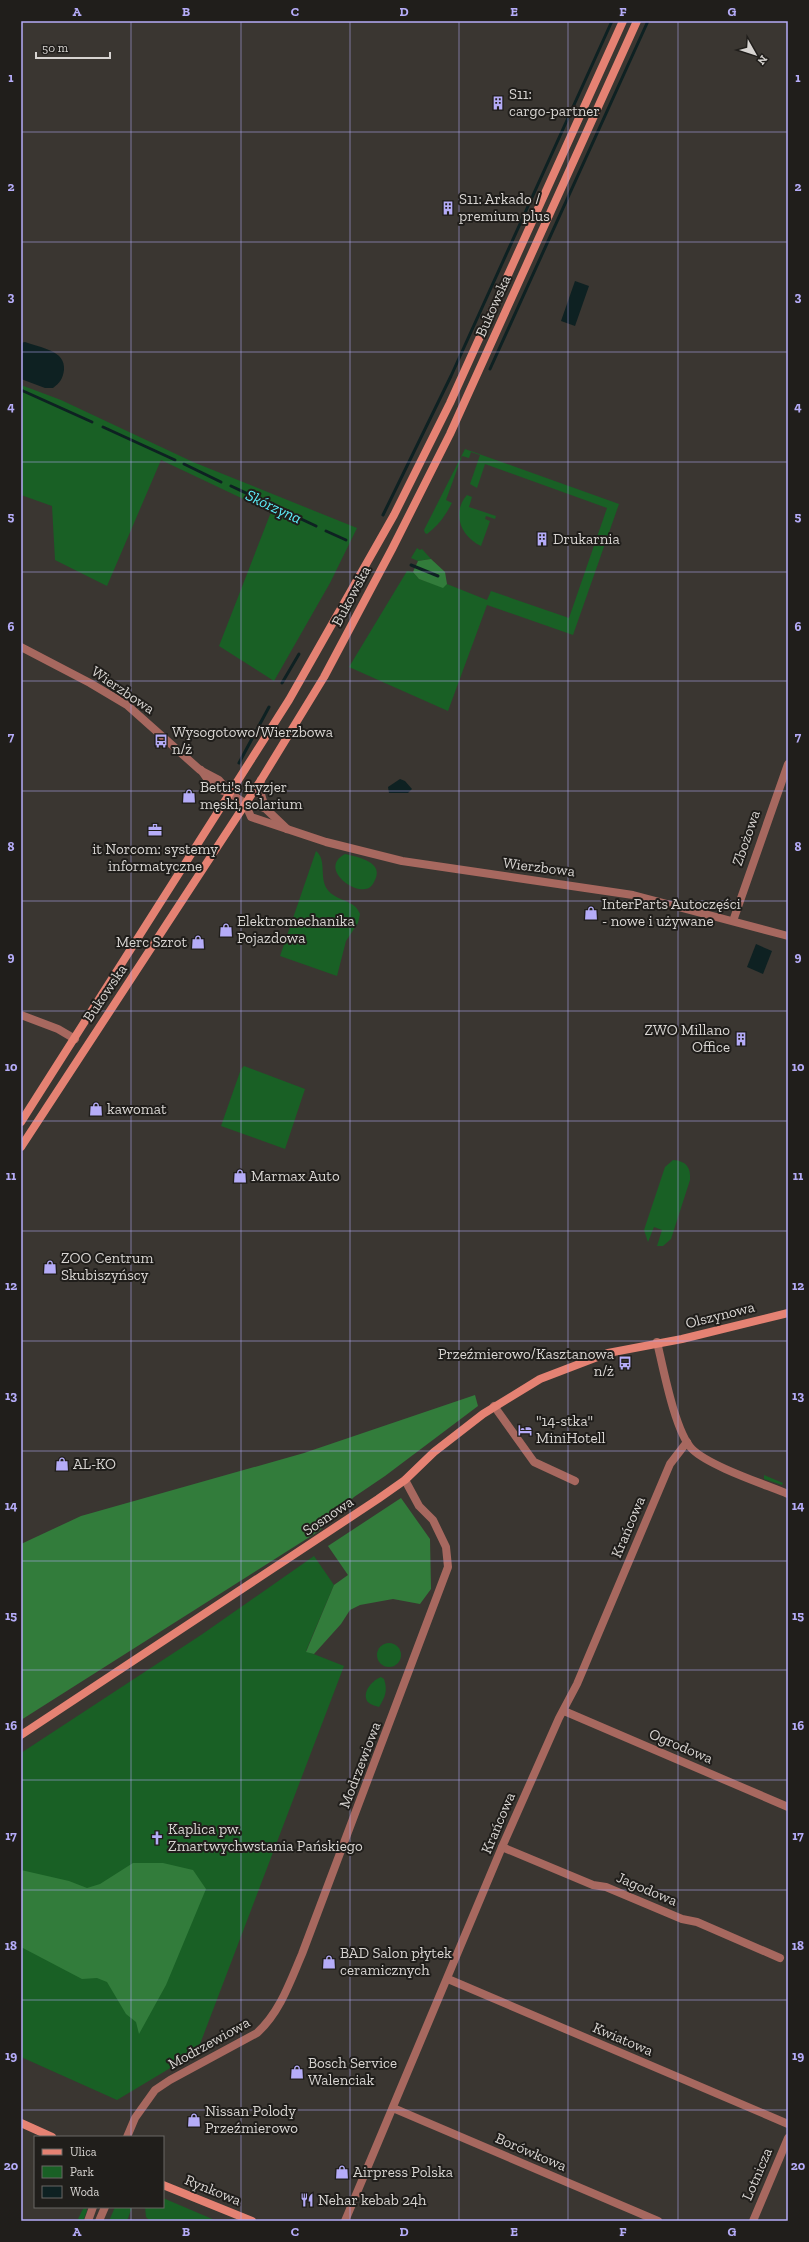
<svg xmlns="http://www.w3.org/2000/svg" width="809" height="2242" font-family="'Zilla Slab',serif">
  <rect width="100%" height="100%" fill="#3a3631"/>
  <g fill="#196025">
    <path d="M21 385 61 400 193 462 357 528 330 583 274 681 219 646 271 512 161 460 107 586 55 560 52 506 21 495Z"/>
    <path d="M465 449 619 504 573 635 487 605 448 711 349 667 407 571 413 572 419 579 443 587 447 584 487 600 491 591 569 618 607 508 485 464 477 488 470 484 480 455 471 452 469 458 462 456 446 500 452 503C445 516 439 525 427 534L425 533 424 530Z"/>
    <path d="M467 495 472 497 469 507 496 516 495 519 486 516 485 519 490 521 481 546C461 537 451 513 467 495Z"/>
    <path d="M417 548 420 550 422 549 431 559 418 561 411 558Z"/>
    <path d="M316 851C327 860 319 877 327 889 336 902 355 899 360 914L358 923 346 941 337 976 280 956Z"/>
    <path d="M345 854C358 857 386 862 374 882 372 886 369 889 365 889 350 892 320 867 345 854Z"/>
    <path d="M244 1066 305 1089 285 1149 221 1126 241 1069Z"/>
    <path d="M673 1160C686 1161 691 1167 690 1180L671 1239 663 1246H657L662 1230 654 1227 648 1242 644 1230 665 1167Z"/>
    <path d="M764 1475 783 1483 782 1485 764 1479Z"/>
    <path d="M314 1556 334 1585 306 1651 344 1666 197 2052 117 2100 21 2057V1753L201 1635Z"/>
    <circle cx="389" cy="1655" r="12"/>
    <path d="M381 1677 384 1679C388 1691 385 1697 379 1707 375 1706 369 1704 367 1701 362 1691 373 1680 381 1677Z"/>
    <path d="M163 2198 217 2221H150L146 2217 145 2207H163Z"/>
    <path d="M115 2207H132L127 2221H109Z"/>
    <path d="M86 2208 87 2211 83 2221H77L83 2209Z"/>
  </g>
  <g fill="#327c3b">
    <path d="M431 559 445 572 447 584 443 588 419 579 413 572 418 561Z"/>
    <path d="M475 1395 478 1406 385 1476 354 1497 319 1531 21 1720V1544L81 1516 304 1453Z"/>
    <path d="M401 1498 430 1539 431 1589 420 1604 393 1599 360 1605 350 1610 341 1624 314 1654 306 1652 334 1585 348 1575 328 1546Z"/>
    <path d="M133 1863H163L193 1870 206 1889 166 1985 139 2034 136 2022 126 2014 107 1982 97 1978 82 1979 21 1947V1870L69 1881 87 1888 100 1884Z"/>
  </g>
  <g fill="#0e2122">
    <path d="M575 281 589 286 575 326 561 321Z"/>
    <path d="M25 342C40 348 66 350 64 370 63 378 60 383 53 388H45L21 379V343Z"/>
    <path d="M400 779 405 781 412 789 408 793H389L388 787Z"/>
    <path d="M756 944 772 951 763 974 747 967Z"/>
  </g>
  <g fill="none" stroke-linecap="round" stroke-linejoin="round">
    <g stroke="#0e2122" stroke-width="3">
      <path d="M490 369 648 21"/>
      <path d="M21 390 92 422"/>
      <path d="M103 427 175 460"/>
      <path d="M184 464 221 482"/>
      <path d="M231 486 316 526"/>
      <path d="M383 515 451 376 612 21"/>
      <path d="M326 531 346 540"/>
      <path d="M411 565 438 576"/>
      <path d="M282 683 299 654"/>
      <path d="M239 763 269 707"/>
    </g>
    <g stroke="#a7685f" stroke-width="8">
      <path d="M21 647 90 683 127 705 200 770 219 780 231 794"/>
      <path d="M201 770 213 787 231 794 245 803 265 808 287 829"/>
      <path d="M261 780 260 791 265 808"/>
      <path d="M245 803 251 817 326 842 402 861 633 895 788 936"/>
      <path d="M733 921 788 764"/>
      <path d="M21 1015 58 1029 75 1039"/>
      <path d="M657 1342C663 1367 675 1432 692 1449 709 1466 764 1484 788 1494"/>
      <path d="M494 1406 534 1462 575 1481"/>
      <path d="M564 1711 788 1807"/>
      <path d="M502 1847 593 1885 606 1887 682 1919 697 1922 780 1958"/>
      <path d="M448 1979 788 2124"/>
      <path d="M393 2108 658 2221"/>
      <path d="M127 2137 135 2118 155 2090 170 2080 257 2033C280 2012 290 1982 302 1954L448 1567 446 1547 433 1520 419 1506 405 1480"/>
      <path d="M88 2221 93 2207"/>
      <path d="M99 2221 105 2207"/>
      <path d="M345 2221 502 1847 559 1718 577 1684 670 1464 687 1442"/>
      <path d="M753 2221 788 2138"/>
    </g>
    <g stroke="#e58273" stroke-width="8">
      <path d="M21 1122 289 700 394 515 450 403 623 21"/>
      <path d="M21 1147 261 780 324 677 392 549 450 434 637 21"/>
      <path d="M21 1735 378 1499 405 1480 434 1452 483 1414 540 1379 608 1353 682 1339 788 1313"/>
      <path d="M21 2123 52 2137"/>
      <path d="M163 2185 252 2221"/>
    </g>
  </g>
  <path fill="none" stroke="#b5acf8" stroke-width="1" stroke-opacity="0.55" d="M131 21V2137M241 21V2221M350 21V2221M459 21V2221M568 21V2221M678 21V2221M21 132H788M21 242H788M21 352H788M21 462H788M21 572H788M21 681H788M21 791H788M21 901H788M21 1011H788M21 1121H788M21 1231H788M21 1341H788M21 1451H788M21 1561H788M21 1670H788M21 1780H788M21 1890H788M21 2000H788M21 2110H788M131 2207V2221"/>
  <defs>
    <g id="building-bare" transform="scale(1.08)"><path d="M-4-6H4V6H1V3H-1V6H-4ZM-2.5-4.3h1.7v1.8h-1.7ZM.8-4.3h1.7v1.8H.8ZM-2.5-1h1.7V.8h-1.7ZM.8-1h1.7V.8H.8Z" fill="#b5acf8" stroke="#201e1b" stroke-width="2.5" paint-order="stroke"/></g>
    <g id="bus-bare" transform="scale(1.08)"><path d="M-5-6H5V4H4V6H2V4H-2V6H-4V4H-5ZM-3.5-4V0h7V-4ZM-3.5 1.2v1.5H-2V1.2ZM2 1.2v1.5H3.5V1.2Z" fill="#b5acf8" stroke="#201e1b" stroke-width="2.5" paint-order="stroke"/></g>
    <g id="shop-bare" transform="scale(1.08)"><path d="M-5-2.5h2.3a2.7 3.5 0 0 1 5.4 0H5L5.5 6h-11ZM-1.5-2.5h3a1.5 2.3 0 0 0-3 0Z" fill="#b5acf8" stroke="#201e1b" stroke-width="2.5" paint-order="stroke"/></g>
    <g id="office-bare" transform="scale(1.08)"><path d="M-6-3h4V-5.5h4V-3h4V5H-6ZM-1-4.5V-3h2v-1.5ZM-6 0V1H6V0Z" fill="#b5acf8" stroke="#201e1b" stroke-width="2.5" paint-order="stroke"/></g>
    <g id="hotel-bare" transform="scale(1.08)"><path d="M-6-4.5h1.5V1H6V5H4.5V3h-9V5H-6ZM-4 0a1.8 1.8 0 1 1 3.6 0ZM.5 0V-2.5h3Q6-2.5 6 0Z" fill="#b5acf8" stroke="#201e1b" stroke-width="2.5" paint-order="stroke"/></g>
    <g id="church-bare" transform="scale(1.08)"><path d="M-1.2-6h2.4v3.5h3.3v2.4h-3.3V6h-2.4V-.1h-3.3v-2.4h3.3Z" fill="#b5acf8" stroke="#201e1b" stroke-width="2.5" paint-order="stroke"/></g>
    <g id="restaurant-bare" transform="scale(1.08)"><path d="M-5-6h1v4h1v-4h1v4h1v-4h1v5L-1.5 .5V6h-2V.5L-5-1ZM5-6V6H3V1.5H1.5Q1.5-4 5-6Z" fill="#b5acf8" stroke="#201e1b" stroke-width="2.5" paint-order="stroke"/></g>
  </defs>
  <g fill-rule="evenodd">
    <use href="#building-bare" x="498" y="103"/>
    <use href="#building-bare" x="448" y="208"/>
    <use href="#building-bare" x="542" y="539"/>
    <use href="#bus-bare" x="161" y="741"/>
    <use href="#shop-bare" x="189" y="796"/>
    <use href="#office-bare" x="155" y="830"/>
    <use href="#shop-bare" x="591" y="913"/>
    <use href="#shop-bare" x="226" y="930"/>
    <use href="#shop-bare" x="198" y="942"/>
    <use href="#building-bare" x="741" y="1039"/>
    <use href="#shop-bare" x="96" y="1109"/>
    <use href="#shop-bare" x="240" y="1176"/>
    <use href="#shop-bare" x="50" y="1267"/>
    <use href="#bus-bare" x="625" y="1363"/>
    <use href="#hotel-bare" x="525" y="1430"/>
    <use href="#shop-bare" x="62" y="1464"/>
    <use href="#church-bare" x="157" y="1838"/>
    <use href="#shop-bare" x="329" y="1962"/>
    <use href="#shop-bare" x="297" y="2072"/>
    <use href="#shop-bare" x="194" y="2120"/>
    <use href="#shop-bare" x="342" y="2172"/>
    <use href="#restaurant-bare" x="307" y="2200"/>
  </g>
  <g text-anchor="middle" stroke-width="4" stroke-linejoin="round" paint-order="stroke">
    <g font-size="15" fill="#d7d4d1" stroke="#201e1b" text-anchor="start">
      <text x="509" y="99">S11:<tspan x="509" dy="17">cargo-partner</tspan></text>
      <text x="459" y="204">S11: Arkado /<tspan x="459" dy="17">premium plus</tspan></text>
      <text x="553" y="544">Drukarnia</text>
      <text x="172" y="737">Wysogotowo/Wierzbowa<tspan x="172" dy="17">n/ż</tspan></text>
      <text x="200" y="792">Betti's fryzjer<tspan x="200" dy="17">męski, solarium</tspan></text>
      <text x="155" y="854" text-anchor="middle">it Norcom: systemy<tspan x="155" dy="17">informatyczne</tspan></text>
      <text x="602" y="909">InterParts Autoczęści<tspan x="602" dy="17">- nowe i używane</tspan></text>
      <text x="237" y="926">Elektromechanika<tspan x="237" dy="17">Pojazdowa</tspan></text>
      <text x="187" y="947" text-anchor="end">Merc Szrot</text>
      <text x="730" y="1035" text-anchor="end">ZWO Millano<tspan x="730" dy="17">Office</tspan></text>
      <text x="107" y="1114">kawomat</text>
      <text x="251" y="1181">Marmax Auto</text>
      <text x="61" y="1263">ZOO Centrum<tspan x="61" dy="17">Skubiszyńscy</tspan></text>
      <text x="614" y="1359" text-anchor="end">Przeźmierowo/Kasztanowa<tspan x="614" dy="17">n/ż</tspan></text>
      <text x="536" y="1426">"14-stka"<tspan x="536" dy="17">MiniHotell</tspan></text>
      <text x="73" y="1469">AL-KO</text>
      <text x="168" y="1834">Kaplica pw.<tspan x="168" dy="17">Zmartwychwstania Pańskiego</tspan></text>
      <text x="340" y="1958">BAD Salon płytek<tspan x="340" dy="17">ceramicznych</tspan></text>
      <text x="308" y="2068">Bosch Service<tspan x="308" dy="17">Walenciak</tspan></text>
      <text x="205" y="2116">Nissan Polody<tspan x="205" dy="17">Przeźmierowo</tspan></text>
      <text x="353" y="2177">Airpress Polska</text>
      <text x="318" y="2205">Nehar kebab 24h</text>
    </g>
    <g font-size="15" fill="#d7d4d1" stroke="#201e1b">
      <text transform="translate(493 306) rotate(-66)" y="5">Bukowska</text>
      <text transform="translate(351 596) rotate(-62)" y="5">Bukowska</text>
      <text transform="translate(123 690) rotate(34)" y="5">Wierzbowa</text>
      <text transform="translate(746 838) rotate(-71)" y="5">Zbożowa</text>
      <text transform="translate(539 867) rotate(7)" y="5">Wierzbowa</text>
      <text transform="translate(105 993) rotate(-56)" y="5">Bukowska</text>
      <text transform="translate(720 1315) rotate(-14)" y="5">Olszynowa</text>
      <text transform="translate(328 1516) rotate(-34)" y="5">Sosnowa</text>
      <text transform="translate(628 1527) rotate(-67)" y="5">Krańcowa</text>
      <text transform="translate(681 1746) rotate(23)" y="5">Ogrodowa</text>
      <text transform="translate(360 1765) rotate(-69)" y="5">Modrzewiowa</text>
      <text transform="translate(498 1823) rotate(-67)" y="5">Krańcowa</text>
      <text transform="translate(647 1889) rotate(23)" y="5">Jagodowa</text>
      <text transform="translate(623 2039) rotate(23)" y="5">Kwiatowa</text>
      <text transform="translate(209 2043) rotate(-29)" y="5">Modrzewiowa</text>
      <text transform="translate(531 2152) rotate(23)" y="5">Borówkowa</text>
      <text transform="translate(757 2174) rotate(-67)" y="5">Lotnicza</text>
      <text transform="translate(213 2190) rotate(22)" y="5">Rynkowa</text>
    </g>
    <g font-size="16" font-style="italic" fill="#5cecf7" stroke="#201e1b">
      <text transform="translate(274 506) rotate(25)" y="6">Skórzyna</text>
    </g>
  </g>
  <rect width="809" height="2242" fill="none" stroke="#201e1b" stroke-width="44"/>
  <rect x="34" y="2136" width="130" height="72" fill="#201e1b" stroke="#696764"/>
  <rect x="42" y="2149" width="20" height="6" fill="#e58273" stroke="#696764"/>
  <text x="70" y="2156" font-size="12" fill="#d7d4d1">Ulica</text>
  <rect x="42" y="2166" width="20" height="12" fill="#196025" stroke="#696764"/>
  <text x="70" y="2176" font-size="12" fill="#d7d4d1">Park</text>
  <rect x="42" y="2186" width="20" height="12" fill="#0e2122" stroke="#696764"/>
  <text x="70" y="2196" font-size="12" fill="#d7d4d1">Woda</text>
  <g transform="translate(755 54) rotate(129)" stroke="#201e1b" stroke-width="3" paint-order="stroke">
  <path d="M0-3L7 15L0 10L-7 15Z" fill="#d7d4d1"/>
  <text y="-6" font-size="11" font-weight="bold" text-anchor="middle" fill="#d7d4d1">N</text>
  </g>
  <path d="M36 52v6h74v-6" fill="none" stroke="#d7d4d1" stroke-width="2"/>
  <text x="42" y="52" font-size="12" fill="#d7d4d1" stroke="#201e1b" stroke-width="3" paint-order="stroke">50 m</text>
  <rect x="22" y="22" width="765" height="2198" fill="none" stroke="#b5acf8" stroke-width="1.5"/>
  <g font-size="13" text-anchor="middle" font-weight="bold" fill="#b5acf8">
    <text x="77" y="16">A</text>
    <text x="186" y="16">B</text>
    <text x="295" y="16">C</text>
    <text x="404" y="16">D</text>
    <text x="514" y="16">E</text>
    <text x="623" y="16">F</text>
    <text x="732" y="16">G</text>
    <text x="11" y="82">1</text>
    <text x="798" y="82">1</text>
    <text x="11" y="191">2</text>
    <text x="798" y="191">2</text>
    <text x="11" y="301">3</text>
    <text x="798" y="301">3</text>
    <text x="11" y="411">4</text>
    <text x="798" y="411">4</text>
    <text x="11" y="521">5</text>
    <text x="798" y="521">5</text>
    <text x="11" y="631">6</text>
    <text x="798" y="631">6</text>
    <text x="11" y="741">7</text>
    <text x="798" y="741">7</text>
    <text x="11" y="851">8</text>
    <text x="798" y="851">8</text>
    <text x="11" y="961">9</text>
    <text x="798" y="961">9</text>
    <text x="11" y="1071">10</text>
    <text x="798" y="1071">10</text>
    <text x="11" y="1180">11</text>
    <text x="798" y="1180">11</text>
    <text x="11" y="1290">12</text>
    <text x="798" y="1290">12</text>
    <text x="11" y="1400">13</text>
    <text x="798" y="1400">13</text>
    <text x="11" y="1510">14</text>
    <text x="798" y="1510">14</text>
    <text x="11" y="1620">15</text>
    <text x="798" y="1620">15</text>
    <text x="11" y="1730">16</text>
    <text x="798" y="1730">16</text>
    <text x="11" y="1840">17</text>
    <text x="798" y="1840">17</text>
    <text x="11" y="1950">18</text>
    <text x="798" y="1950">18</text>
    <text x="11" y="2060">19</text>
    <text x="798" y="2060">19</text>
    <text x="11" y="2170">20</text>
    <text x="798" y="2170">20</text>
    <text x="77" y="2236">A</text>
    <text x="186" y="2236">B</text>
    <text x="295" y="2236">C</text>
    <text x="404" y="2236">D</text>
    <text x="514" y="2236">E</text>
    <text x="623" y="2236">F</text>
    <text x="732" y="2236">G</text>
  </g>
</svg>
